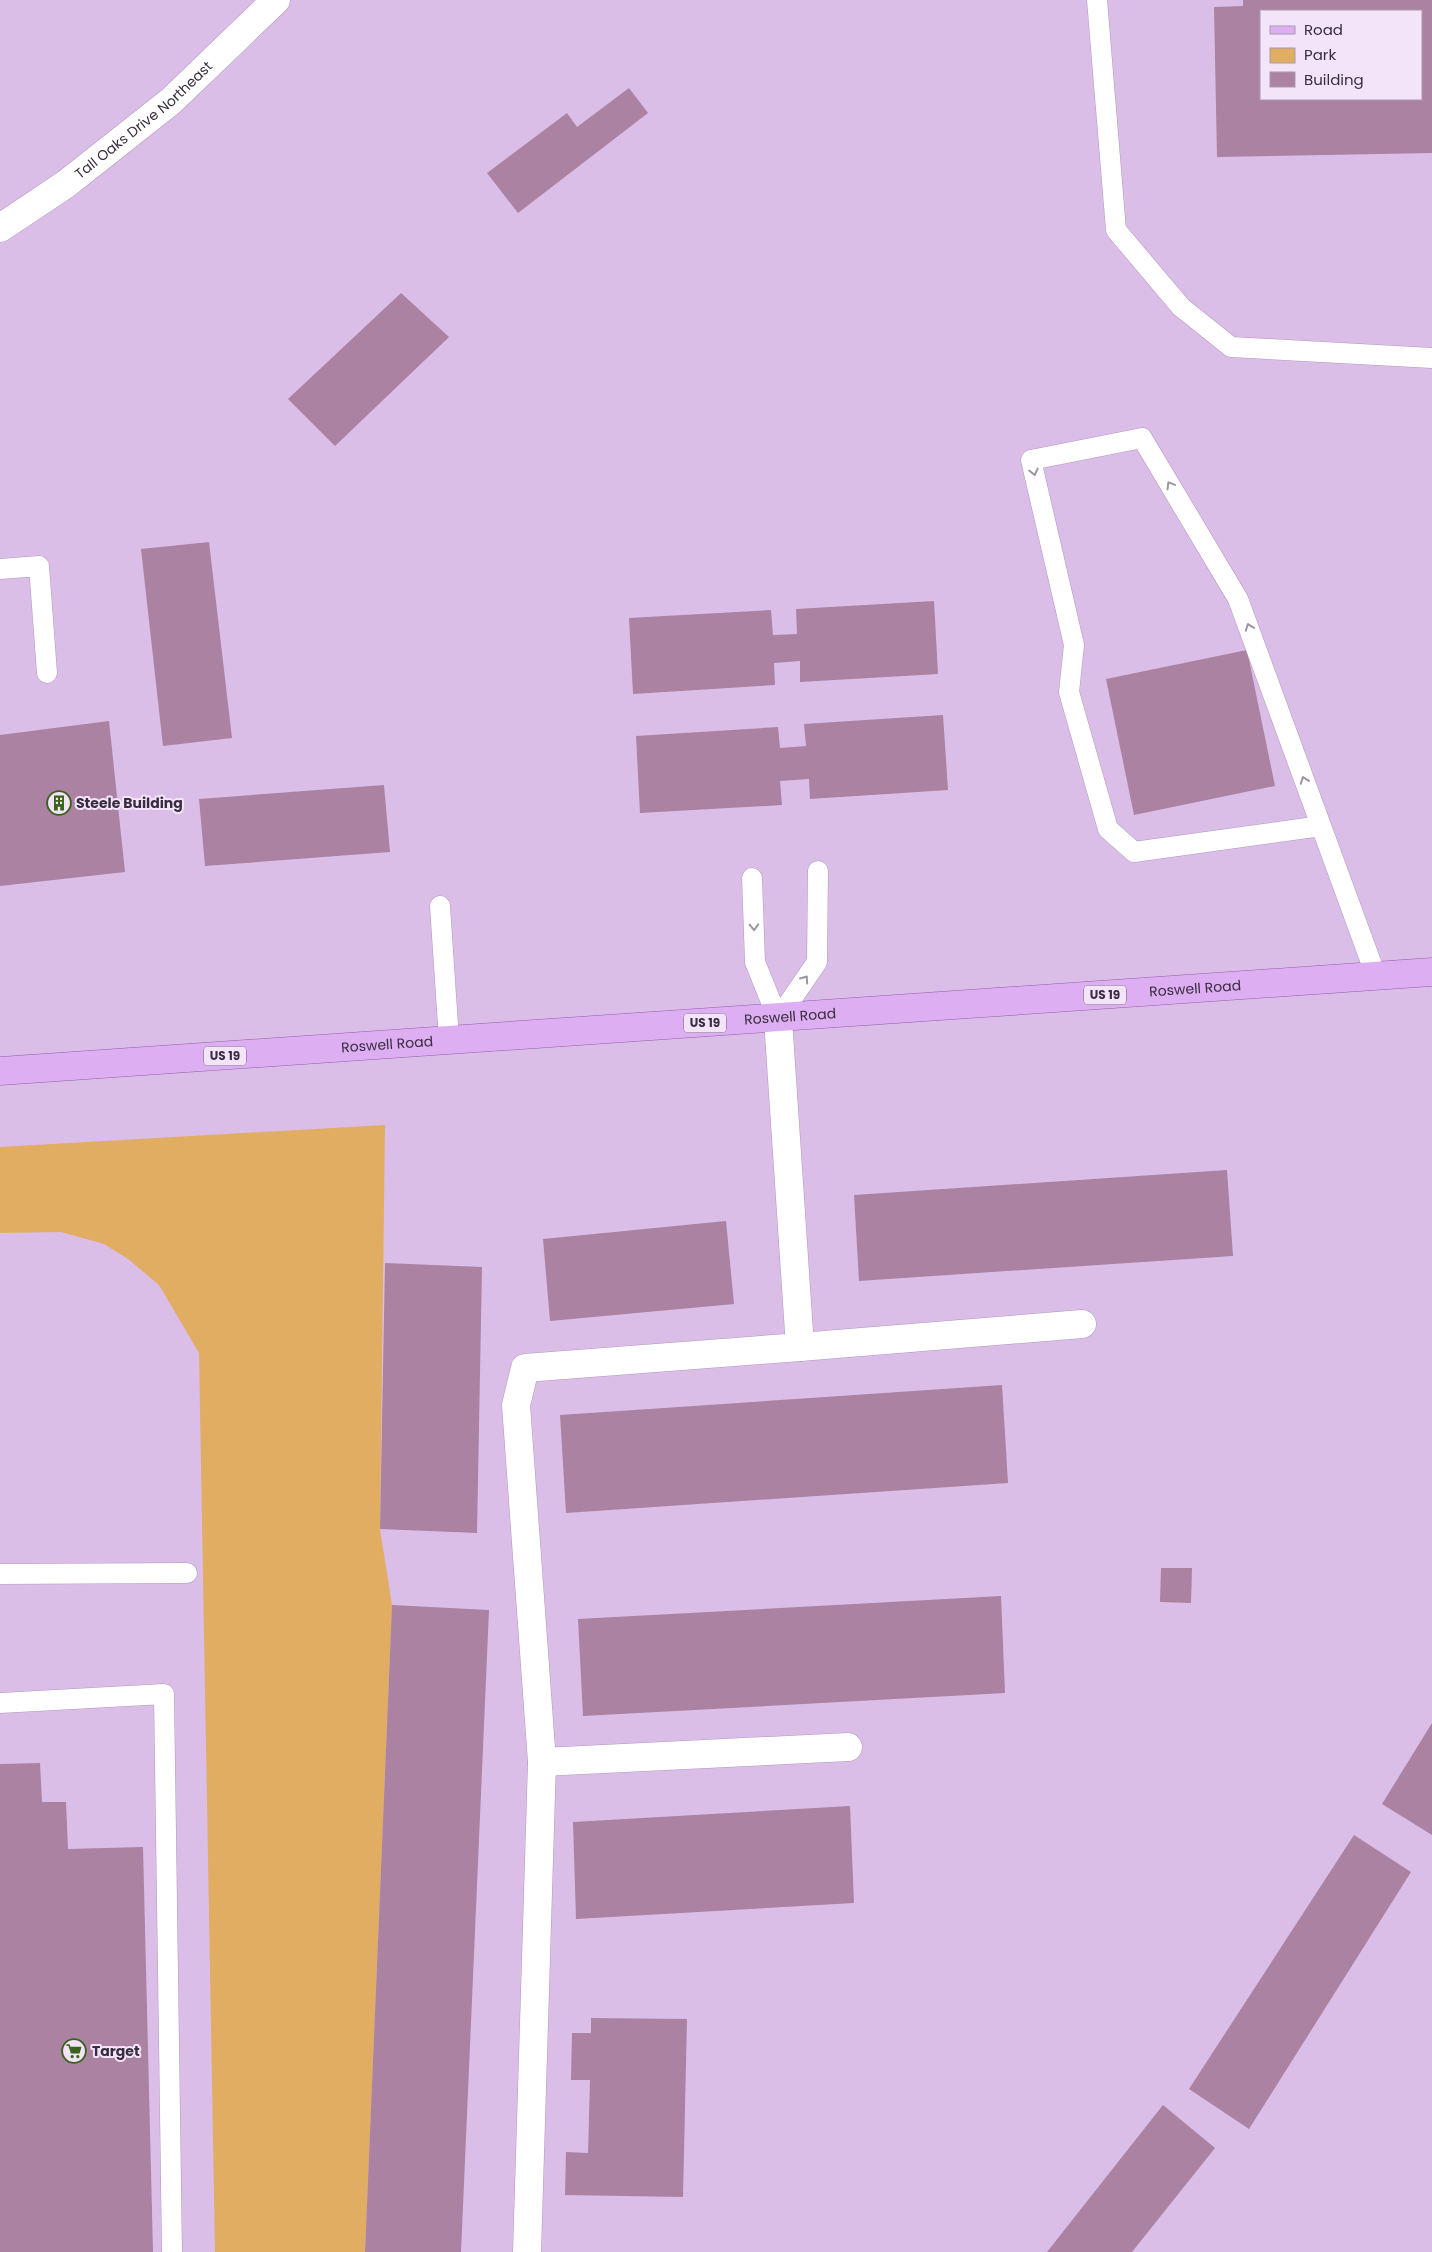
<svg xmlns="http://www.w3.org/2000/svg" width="1432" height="2252" font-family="Poppins,sans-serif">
  <rect width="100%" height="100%" fill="#dabee8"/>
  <path fill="#e1ad63" d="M385 1125 380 1529 392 1605 365 2252H215L199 1353 159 1285 128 1259 104 1244 61 1232 0 1233V1147Z"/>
  <g fill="#ab82a1" fill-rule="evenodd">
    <path d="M1243 0H1432V153L1217 157 1214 7 1243 6ZM1261 11H1421V99H1261Z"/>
    <path d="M629 88 648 113 518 213 487 173 567 113 577 127Z"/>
    <path d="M401 293 449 337 335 446 288 399Z"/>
    <path d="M209 542 232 738 163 746 141 549Z"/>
    <path d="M934 601 938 674 800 682V661L774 663 775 685 633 694 629 618 771 610 773 635 797 634 796 609Z"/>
    <path d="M1247 650 1275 786 1134 815 1106 679Z"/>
    <path d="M943 715 948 790 810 799 809 779 780 781 782 805 640 813 636 736 778 727 780 748 806 746 804 724Z"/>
    <path d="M109 721 125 872 0 886V735Z"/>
    <path d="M384 785 390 852 205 866 199 799Z"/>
    <path d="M1227 1170 1233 1256 859 1281 854 1195Z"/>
    <path d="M726 1221 734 1304 550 1321 543 1239Z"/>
    <path d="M385 1263 482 1267 477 1533 380 1529Z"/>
    <path d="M1002 1385 1008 1483 566 1513 560 1415Z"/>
    <path d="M1161 1568H1192L1191 1603 1160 1602Z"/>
    <path d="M1001 1596 1005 1693 583 1716 578 1619Z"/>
    <path d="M392 1605 489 1610 461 2252H365Z"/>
    <path d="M1432 1723V1835L1382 1804Z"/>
    <path d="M40 1763 42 1802H66L68 1849 143 1847 153 2252H0V1764Z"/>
    <path d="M850 1806 854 1903 576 1919 573 1822Z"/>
    <path d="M1354 1835 1411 1872 1249 2129 1189 2089Z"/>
    <path d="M591 2018 687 2019 683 2197 565 2195 566 2152 588 2153 590 2080H571L572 2033H591Z"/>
    <path d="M1163 2105 1215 2148 1132 2252H1047Z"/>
  </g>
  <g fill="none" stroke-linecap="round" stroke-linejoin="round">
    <g stroke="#b297c0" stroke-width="21">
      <g id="service">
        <path d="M1097 0 1116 230 1181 307 1231 347 1432 358"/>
        <path d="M0 569 39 566 47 673"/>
        <path d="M1321 826 1134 852 1108 829 1069 692 1074 645 1031 460 1142 438 1238 599 1376 976"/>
        <path d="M752 878 755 962 778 1019"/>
        <path d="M440 906 449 1040"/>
        <path d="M778 1019 817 962 818 871"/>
        <path d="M0 1574 187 1573"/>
        <path d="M0 1703 164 1694 172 2252"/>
      </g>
    </g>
    <g stroke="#b297c0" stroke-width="29">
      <g id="minor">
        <path id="s1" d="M0 228 66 184 171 101 276 0"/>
        <path d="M800 1347 1082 1324"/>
        <path d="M542 1762 848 1747"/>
        <path d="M527 2252 542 1762 516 1405 525 1368 800 1347 778 1019"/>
      </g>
    </g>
    <g stroke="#945eac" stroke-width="29">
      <g id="primary">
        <path id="s2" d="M0 1071 1432 972"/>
      </g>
    </g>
    <use href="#service" stroke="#fff" stroke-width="20"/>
    <use href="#minor" stroke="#fff" stroke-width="28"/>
    <use href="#primary" stroke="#ddaef1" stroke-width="28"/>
  </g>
  <defs><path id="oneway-chevron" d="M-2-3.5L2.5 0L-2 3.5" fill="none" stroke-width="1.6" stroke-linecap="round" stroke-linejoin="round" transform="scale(1.25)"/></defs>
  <g stroke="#9c969e">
    <use href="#oneway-chevron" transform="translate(1034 472) rotate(77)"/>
    <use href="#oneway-chevron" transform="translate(1170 485) rotate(-121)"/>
    <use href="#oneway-chevron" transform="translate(1249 627) rotate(-110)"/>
    <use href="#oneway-chevron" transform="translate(1304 780) rotate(-110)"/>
    <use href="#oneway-chevron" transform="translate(754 927) rotate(88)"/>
    <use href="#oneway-chevron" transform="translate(805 979) rotate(-55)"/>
  </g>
  <defs>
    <g id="building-ring" transform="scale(1.25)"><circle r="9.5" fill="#f3e4fa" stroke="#3b631e" stroke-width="1.5"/><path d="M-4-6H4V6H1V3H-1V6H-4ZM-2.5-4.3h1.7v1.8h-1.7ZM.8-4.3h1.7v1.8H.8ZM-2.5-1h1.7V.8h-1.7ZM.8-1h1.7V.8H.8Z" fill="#3b631e"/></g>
    <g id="supermarket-ring" transform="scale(1.25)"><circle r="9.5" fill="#f3e4fa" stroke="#3b631e" stroke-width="1.5"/><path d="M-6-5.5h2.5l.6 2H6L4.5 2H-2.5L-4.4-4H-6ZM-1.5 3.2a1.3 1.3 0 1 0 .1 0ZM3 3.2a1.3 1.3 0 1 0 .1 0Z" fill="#3b631e"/></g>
  </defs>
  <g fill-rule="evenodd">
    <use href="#building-ring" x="59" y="803"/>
    <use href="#supermarket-ring" x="74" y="2051"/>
  </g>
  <g text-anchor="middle" stroke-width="4" stroke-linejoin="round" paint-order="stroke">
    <g fill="#f3e4fa" stroke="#706476" stroke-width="1">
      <rect x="1084" y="985.5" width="42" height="19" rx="4"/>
      <rect x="684" y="1013.5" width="42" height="19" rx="4"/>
      <rect x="204" y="1046.5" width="42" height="19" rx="4"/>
    </g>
    <g font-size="12" font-weight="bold" fill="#382d3e">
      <text x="1105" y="999">US 19</text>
      <text x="705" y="1027">US 19</text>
      <text x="225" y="1060">US 19</text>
    </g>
    <g font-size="14" fill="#382d3e" stroke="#f3e4fa">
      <text dy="5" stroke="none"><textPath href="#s1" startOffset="180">Tall Oaks Drive Northeast</textPath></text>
      <text dy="5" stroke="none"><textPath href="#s2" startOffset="1198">Roswell Road</textPath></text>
      <text dy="5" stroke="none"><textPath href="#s2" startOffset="792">Roswell Road</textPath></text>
      <text dy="5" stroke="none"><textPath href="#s2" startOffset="388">Roswell Road</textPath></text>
    </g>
    <g font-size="14" font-weight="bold" fill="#382d3e" stroke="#f3e4fa" text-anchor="start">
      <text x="76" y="808">Steele Building</text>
      <text x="92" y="2056">Target</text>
    </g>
  </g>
  <rect x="1260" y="10" width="162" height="90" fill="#f3e4fa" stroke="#a89baf"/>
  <rect x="1270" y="26" width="25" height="8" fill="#ddaef1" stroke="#a89baf"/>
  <text x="1304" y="35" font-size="15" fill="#382d3e">Road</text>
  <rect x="1270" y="48" width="25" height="15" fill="#e1ad63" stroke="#a89baf"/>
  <text x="1304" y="60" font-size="15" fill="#382d3e">Park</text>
  <rect x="1270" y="72" width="25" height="15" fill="#ab82a1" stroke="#a89baf"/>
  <text x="1304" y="85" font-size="15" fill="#382d3e">Building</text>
</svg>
